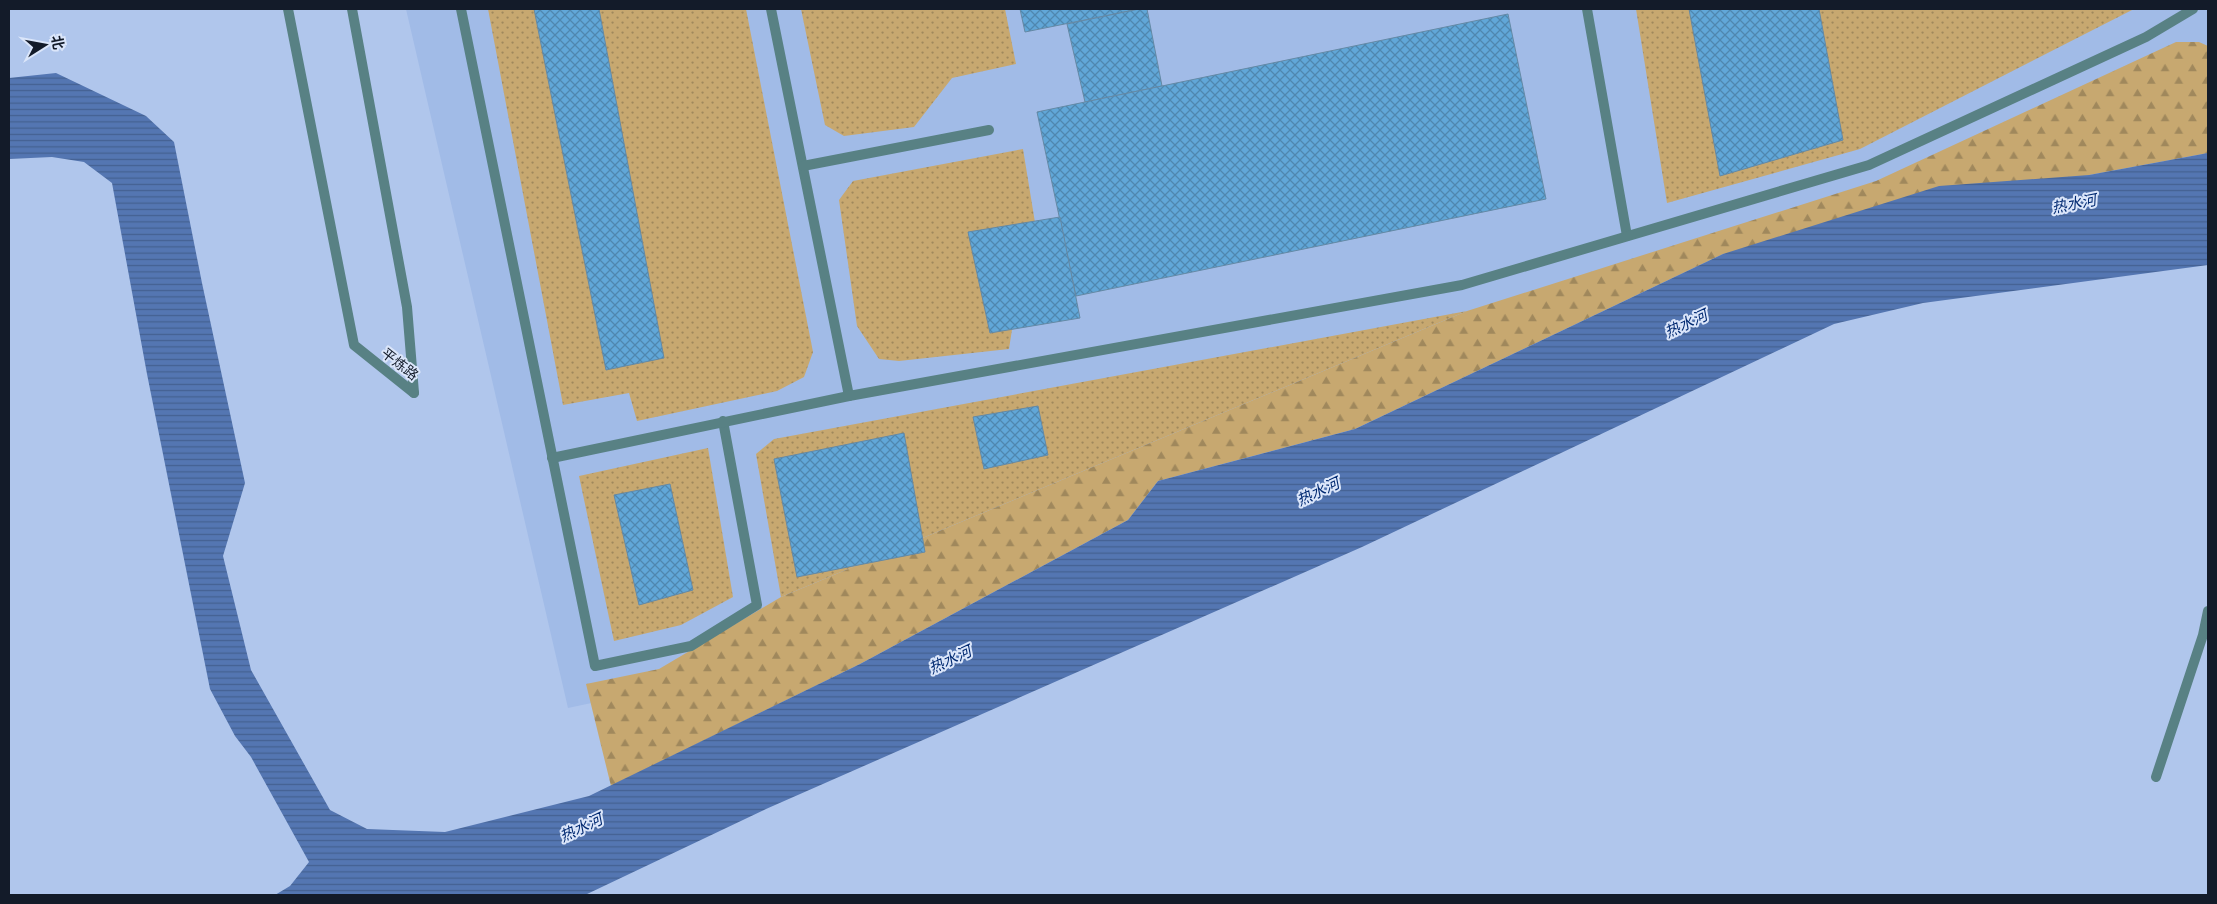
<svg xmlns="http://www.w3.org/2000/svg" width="2217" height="904" font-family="Signika,'Noto Sans SC',sans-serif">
  <defs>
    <pattern id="grass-dots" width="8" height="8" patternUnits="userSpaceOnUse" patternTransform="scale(1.25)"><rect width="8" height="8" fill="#c7a870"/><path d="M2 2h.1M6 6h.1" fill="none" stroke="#a0885c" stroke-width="1.8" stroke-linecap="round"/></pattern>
    <pattern id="forest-firs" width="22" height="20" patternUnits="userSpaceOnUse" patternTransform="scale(1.25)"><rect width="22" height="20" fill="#c7a870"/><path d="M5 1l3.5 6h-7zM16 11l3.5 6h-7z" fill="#a0885c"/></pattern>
    <pattern id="water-rules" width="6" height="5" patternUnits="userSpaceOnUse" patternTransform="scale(1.25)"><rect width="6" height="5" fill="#5476b2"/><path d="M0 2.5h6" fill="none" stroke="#446091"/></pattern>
    <pattern id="building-cross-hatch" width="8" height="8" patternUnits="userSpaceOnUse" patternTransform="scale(1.25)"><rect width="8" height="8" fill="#61a7d8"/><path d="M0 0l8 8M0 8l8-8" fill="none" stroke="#4f87af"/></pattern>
  </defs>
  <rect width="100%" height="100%" fill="#b0c6ec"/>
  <path fill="#a1bbe7" d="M406 9H2208V153L2089 175 1471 329 662 688 568 708Z"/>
  <g fill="url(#grass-dots)">
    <path d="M488 9H746L813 352 804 377 777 391 637 421 629 393 563 405Z"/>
    <path d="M801 9H1005L1016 64 952 78 914 127 844 136 825 125Z"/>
    <path d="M1636 9H2134L1860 149 1667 203Z"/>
    <path d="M1023 149 1048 302 1015 310 1009 349 899 361 879 359 857 326 839 200 853 181Z"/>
    <path d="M1467 311 781 597 756 454 774 439Z"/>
    <path d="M708 448 733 597 681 625 614 641 579 476Z"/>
  </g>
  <path fill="url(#forest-firs)" d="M2176 42H2199L2208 46V153L2089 175 1723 254 1355 429 1158 481 1128 520 860 664 611 786 586 684 659 669 781 597 1467 311 1876 181Z"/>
  <path fill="url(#water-rules)" d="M56 73 146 116 174 142 202 283 245 483 223 556 251 670 330 810 367 829 445 832 589 796 860 664 1128 520 1158 481 1355 429 1723 254 1939 186 2089 175 2208 153V265L1923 303 1834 324 1362 547 766 809 585 895H275L290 886 309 862 251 757 235 736 210 689 147 374 112 183 84 162 52 157 9 159V78Z"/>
  <g fill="url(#building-cross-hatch)" stroke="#6489a5">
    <path d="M534 9H599L664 358 606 370Z"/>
    <path d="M1020 9H1139L1025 32Z"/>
    <path d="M1139 9H1147L1162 86 1085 102 1067 24Z"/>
    <path d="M1689 9H1819L1843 140 1720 176Z"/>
    <path d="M1508 14 1546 199 1076 296 1037 112Z"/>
    <path d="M1060 217 1080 318 990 333 968 232Z"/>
    <path d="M1038 406 1048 455 984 469 973 417Z"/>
    <path d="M904 433 925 552 797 577 774 459Z"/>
    <path d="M670 484 693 590 639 605 614 495Z"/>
  </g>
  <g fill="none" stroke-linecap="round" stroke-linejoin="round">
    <g stroke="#588184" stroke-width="10">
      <path d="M461 9 595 666 691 646 757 605 723 421"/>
      <path d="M771 9 849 396"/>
      <path d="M1587 9 1627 236"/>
      <path d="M803 166 989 130"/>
      <path d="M552 458 849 396 1462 285 1869 165 2146 37 2193 9"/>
      <path d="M2156 777 2203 635 2208 611"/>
    </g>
    <g stroke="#588184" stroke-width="10">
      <path d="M288 9 354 345 414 393"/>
      <path d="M352 9 407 307 414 393"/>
    </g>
  </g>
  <g text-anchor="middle" stroke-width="4" stroke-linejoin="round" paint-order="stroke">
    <g font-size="14" fill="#131b29" stroke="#dbe6fa">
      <text transform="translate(400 364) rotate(38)" y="5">平炼路</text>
    </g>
    <g font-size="15" font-style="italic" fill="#012971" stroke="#dbe6fa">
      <text transform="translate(2074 204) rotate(-11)" y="5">热水河</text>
      <text transform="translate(1686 324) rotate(-25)" y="5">热水河</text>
      <text transform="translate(1318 492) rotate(-25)" y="5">热水河</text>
      <text transform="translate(950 660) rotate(-25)" y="5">热水河</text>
      <text transform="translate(581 828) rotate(-25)" y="5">热水河</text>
    </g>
  </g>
  <rect width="2217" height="904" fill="none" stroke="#131b29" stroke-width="20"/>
  <g transform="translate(45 45) rotate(79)" stroke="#dbe6fa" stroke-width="4" paint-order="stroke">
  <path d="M0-4L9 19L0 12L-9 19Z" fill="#131b29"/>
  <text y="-8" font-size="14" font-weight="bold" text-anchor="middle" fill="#131b29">北</text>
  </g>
</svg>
